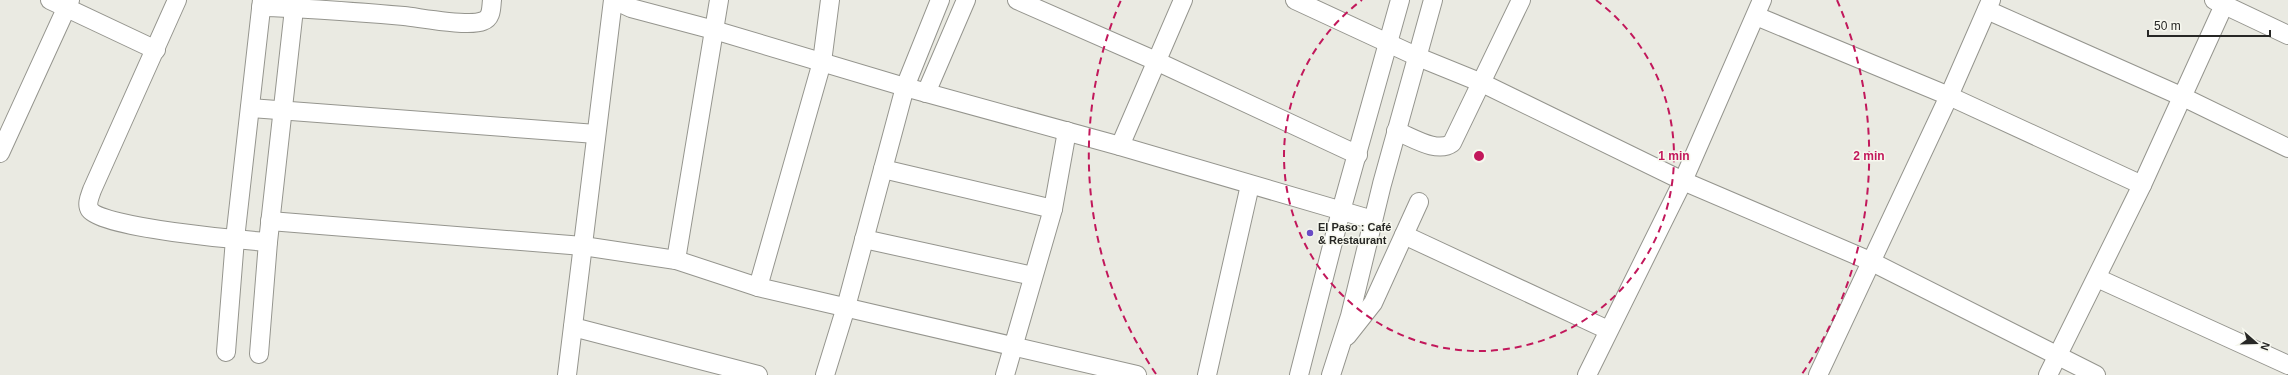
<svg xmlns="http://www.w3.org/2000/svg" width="2288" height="375" font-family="Helvetica,sans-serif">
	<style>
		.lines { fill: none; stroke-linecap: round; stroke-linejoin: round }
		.minor-casing { stroke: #95958e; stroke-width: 20 }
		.minor { stroke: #fff; stroke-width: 18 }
		.ring { fill: none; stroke: #c2185b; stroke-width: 2; stroke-dasharray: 7 5 }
		.poi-dot { fill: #6a4cc5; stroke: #f7f8ef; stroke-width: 1.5 }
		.labels { text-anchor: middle; stroke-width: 3; stroke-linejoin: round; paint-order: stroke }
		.poi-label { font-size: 11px; font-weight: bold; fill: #272725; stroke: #f7f8ef; text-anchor: start }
		.centre { fill: #c2185b; stroke: #f7f8ef; stroke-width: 2 }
		.ring-label { font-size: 12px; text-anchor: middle; font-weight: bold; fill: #c2185b; stroke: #f7f8ef; stroke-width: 3; stroke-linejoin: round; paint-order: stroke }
	</style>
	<rect width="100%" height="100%" fill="#eaeae2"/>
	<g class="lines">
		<defs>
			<g id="minor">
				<path d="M 50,0 L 156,50"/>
				<path d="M 177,0 L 92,190 C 90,196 86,204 90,210 C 103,228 240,240 268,242"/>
				<path d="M 614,0 L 631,8 L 714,30 L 905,87 L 1120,146 L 1373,220"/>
				<path d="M 1017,0 L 1156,61 L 1358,155"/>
				<path d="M 1295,0 L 1418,57 L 1482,83 L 1683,181 L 1870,261 L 2096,375"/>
				<path d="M 2214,0 L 2288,35"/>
				<path d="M 261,7 C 309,8 357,12 404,16 C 422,18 469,27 483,21 C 492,18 491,8 492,0"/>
				<path d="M 1987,10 L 2183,97 L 2288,148"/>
				<path d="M 1756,16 L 1949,96 L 2142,185"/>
				<path d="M 926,93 L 966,0"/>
				<path d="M 250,108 L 596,134"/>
				<path d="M 1396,131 C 1412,137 1437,154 1452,143 L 1521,0"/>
				<path d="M 1120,146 L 1183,0"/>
				<path d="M 0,153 L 70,0"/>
				<path d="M 883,169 L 1053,209"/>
				<path d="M 270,221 L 583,246 L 676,260 L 758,287 L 1137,375"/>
				<path d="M 1404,235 L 1608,330"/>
				<path d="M 864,239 L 1033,276"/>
				<path d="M 676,260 L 719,0"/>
				<path d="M 2097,278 L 2288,365"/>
				<path d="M 758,287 L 822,62 L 830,0"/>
				<path d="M 573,327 L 758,375"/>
				<path d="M 1347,336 L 1373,303 L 1419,202"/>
				<path d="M 226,352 L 235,239 L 262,0"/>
				<path d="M 259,354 L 268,242 L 295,0"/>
				<path d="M 567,375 L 613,0"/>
				<path d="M 825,375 L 846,307 L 905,87 L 940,0"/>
				<path d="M 1005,375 L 1053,209 L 1067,131"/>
				<path d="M 1207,375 L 1250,185"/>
				<path d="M 1299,375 L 1341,211 L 1400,0"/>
				<path d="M 1331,375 L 1350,316 L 1382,184 L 1433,0"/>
				<path d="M 1587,375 L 1683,181 L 1762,0"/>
				<path d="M 1818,375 L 1949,96 L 1991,0"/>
				<path d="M 2048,375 L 2142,185 L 2224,5"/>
			</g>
		</defs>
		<!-- minor casing -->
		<use href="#minor" class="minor-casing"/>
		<!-- minor -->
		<use href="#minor" class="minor"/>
	</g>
	<!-- distance rings -->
	<g class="ring">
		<path d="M1596 0A195 195 0 1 1 1362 0"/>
		<path d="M1156 374A390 390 0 0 1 1121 0M1837 0A390 390 0 0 1 1802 374"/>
	</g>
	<!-- markers -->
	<circle class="poi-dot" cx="1310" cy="233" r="4"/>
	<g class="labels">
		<!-- poi labels -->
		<g class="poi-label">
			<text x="1318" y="231">El Paso : Café<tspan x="1318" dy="13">&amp; Restaurant</tspan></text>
		</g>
	</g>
	<circle cx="1479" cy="156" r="6" class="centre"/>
	<g class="ring-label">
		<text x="1674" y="160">1 min</text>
		<text x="1869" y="160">2 min</text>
	</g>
	<!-- north arrow -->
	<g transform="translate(2256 343) rotate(110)" stroke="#f7f8ef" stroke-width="3" paint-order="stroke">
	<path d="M0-3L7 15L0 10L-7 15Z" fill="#272725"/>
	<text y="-6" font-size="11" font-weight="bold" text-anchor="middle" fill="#272725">N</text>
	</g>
	<!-- scale -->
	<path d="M2148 30v6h122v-6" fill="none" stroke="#272725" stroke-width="2"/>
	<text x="2154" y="30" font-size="12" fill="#272725" stroke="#f7f8ef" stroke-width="3" paint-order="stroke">50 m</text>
</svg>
